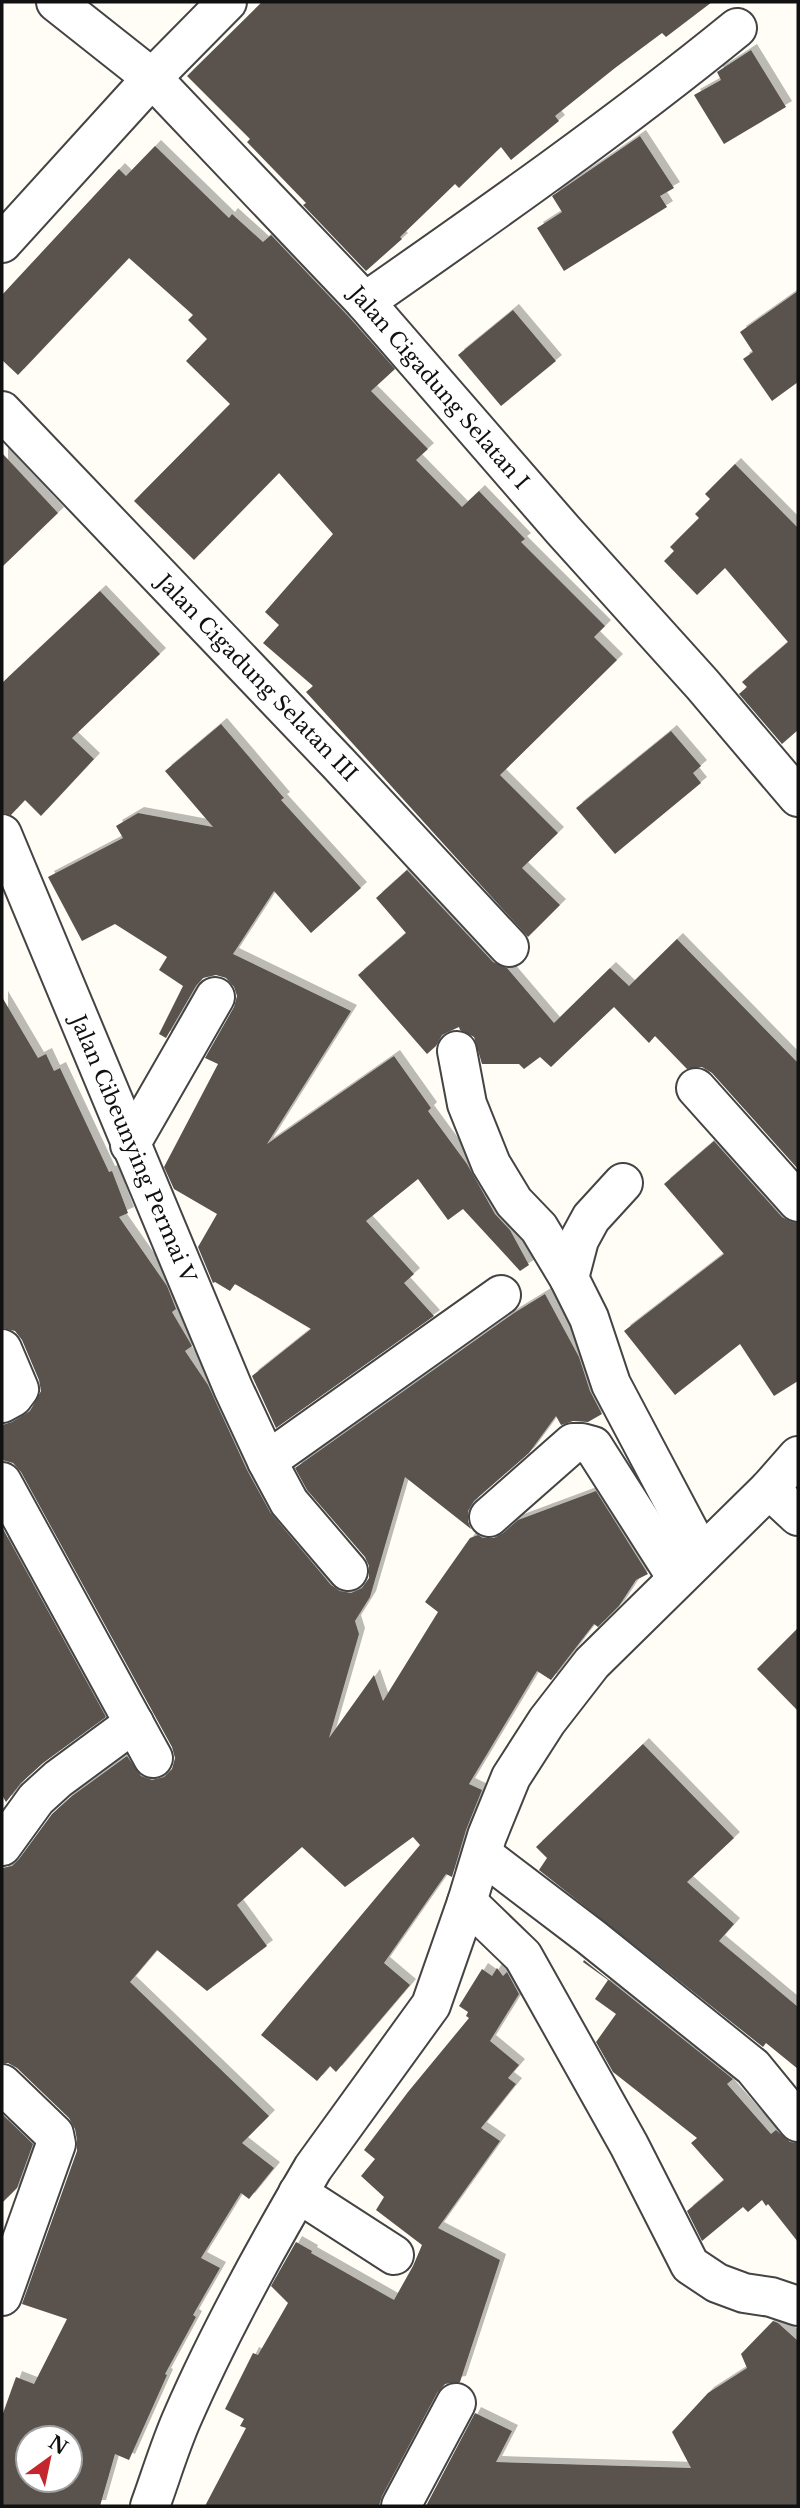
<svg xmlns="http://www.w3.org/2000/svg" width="800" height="2508" font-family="'Libre Baskerville',serif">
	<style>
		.building { fill: #5a524d; fill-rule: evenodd; filter: url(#shadow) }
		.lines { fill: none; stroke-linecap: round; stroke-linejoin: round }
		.minor-casing { stroke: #444; stroke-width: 42 }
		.minor { stroke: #fff; stroke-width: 38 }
		.labels { text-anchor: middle; stroke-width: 7; stroke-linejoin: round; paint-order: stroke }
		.street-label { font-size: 21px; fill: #111; stroke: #fff }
	</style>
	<defs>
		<filter id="shadow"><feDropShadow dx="6" dy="-6" stdDeviation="0" flood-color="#0004"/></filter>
	</defs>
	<rect width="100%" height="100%" fill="#fffdf5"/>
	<!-- building -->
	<g class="building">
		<path d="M 262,2 L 712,2 L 666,37 L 662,33 L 615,68 L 555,116 L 559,121 L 511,160 L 501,147 L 459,188 L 455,184 L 400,237 L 402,239 L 366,271 L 303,205 L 306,203 L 247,142 L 250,139 L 187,76 Z"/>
		<path d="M 751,50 L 786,107 L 724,144 L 694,95 L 721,80 L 717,72 Z"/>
		<path d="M 640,136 L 674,188 L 660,196 L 667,207 L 564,271 L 537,228 L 562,212 L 552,196 Z"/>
		<path d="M 155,146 L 229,218 L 232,214 L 263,242 L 271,235 L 349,317 L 395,369 L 371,391 L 428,449 L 416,460 L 462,507 L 479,491 L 525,539 L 521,542 L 605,626 L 594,637 L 617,660 L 500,775 L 558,833 L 522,868 L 560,905 L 528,937 L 306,692 L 313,686 L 263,643 L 279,625 L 265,612 L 333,534 L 279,473 L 194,560 L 134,501 L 230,404 L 186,361 L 207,339 L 188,320 L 193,315 L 129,258 L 18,375 L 2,360 L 2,295 L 119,169 L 126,176 Z"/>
		<path d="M 798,291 L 798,382 L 772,401 L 743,359 L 753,352 L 740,332 Z"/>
		<path d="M 513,310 L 556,361 L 501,406 L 458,355 Z"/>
		<path d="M 2,453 L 58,513 L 2,567 Z"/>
		<path d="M 735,464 L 798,528 L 798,730 L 782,744 L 739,694 L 747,687 L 742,682 L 788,642 L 725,568 L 697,595 L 664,561 L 674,551 L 670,547 L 699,518 L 695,514 L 710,499 L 705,494 Z"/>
		<path d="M 100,591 L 160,654 L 72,738 L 94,759 L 41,816 L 25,800 L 11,815 L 2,813 L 2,683 Z"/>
		<path d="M 221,724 L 284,798 L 281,800 L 361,888 L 311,933 L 274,891 L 233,954 L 351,1011 L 267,1144 L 394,1056 L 431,1108 L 428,1111 L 467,1164 L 495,1214 L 510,1230 L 529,1265 L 520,1271 L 463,1209 L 448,1220 L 418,1179 L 366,1221 L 414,1274 L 404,1283 L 434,1316 L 276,1428 L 252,1376 L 311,1329 L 235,1284 L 230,1291 L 215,1282 L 213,1283 L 198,1247 L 217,1214 L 174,1189 L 164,1167 L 218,1064 L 205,1058 L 234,1007 L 237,996 L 234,987 L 226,978 L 216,975 L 203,978 L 196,986 L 166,1038 L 159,1034 L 183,986 L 159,970 L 167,957 L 115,924 L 82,941 L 48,877 L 123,838 L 116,826 L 138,813 L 213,827 L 165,771 Z"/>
		<path d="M 671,731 L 701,766 L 693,773 L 701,783 L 615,854 L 576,808 Z"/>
		<path d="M 407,870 L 493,962 L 507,968 L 554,1023 L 610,968 L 629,986 L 677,939 L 798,1063 L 798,1169 L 712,1073 L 702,1067 L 687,1069 L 655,1036 L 649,1043 L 614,1007 L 551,1067 L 540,1057 L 524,1069 L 519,1064 L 482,1064 L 474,1037 L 460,1030 L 459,1027 L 442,1035 L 436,1046 L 427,1054 L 358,975 L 406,933 L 376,898 Z"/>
		<path d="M 2,997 L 38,1058 L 46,1054 L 54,1071 L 60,1068 L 109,1172 L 112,1171 L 128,1213 L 119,1217 L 167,1286 L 176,1309 L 172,1312 L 192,1346 L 185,1351 L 208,1385 L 247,1470 L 270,1512 L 331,1585 L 340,1591 L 351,1593 L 362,1588 L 369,1578 L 369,1566 L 365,1557 L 307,1490 L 295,1468 L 514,1313 L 545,1294 L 579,1357 L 590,1391 L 602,1414 L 588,1422 L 573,1421 L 561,1425 L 556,1416 L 529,1453 L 474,1501 L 468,1511 L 468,1521 L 471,1529 L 405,1477 L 370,1597 L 355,1621 L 359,1634 L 329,1738 L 374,1675 L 383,1701 L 438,1612 L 425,1602 L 470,1538 L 478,1535 L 483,1538 L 494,1538 L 503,1533 L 518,1520 L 596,1491 L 648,1574 L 636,1580 L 619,1606 L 598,1627 L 594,1624 L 551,1680 L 537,1671 L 469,1784 L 482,1790 L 466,1830 L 452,1877 L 446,1874 L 384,1963 L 410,1985 L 336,2072 L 330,2066 L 317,2081 L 261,2035 L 420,1845 L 413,1837 L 345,1887 L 302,1847 L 237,1905 L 267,1946 L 207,1991 L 157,1950 L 130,1982 L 269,2116 L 242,2143 L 274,2168 L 249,2199 L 241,2193 L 201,2258 L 220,2268 L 193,2315 L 196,2317 L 165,2374 L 167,2375 L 129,2460 L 115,2454 L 100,2506 L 2,2506 L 2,2416 L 16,2377 L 34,2384 L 67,2319 L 22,2304 L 77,2151 L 77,2140 L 75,2129 L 69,2118 L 17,2068 L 8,2063 L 2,2063 L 2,1868 L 12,1866 L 19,1859 L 52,1814 L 72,1796 L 127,1756 L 141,1776 L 152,1780 L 164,1777 L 172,1769 L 175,1758 L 172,1747 L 21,1472 L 13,1463 L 2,1460 L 2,1425 L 12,1422 L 30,1411 L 41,1391 L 39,1380 L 22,1340 L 15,1331 L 2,1328 ZM 28,2438 L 70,2438 L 70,2480 L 28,2480 Z"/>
		<path d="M 714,1141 L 782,1217 L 791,1222 L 798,1223 L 798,1381 L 774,1396 L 740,1344 L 675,1395 L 624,1331 L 724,1254 L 664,1184 Z"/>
		<path d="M 2,1527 L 106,1717 L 43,1763 L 21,1783 L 6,1802 L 2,1795 Z"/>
		<path d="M 798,1628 L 798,1711 L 757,1669 Z"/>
		<path d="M 643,1744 L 734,1838 L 687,1882 L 734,1924 L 719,1941 L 798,2007 L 798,2069 L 766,2043 L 763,2047 L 539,1870 L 547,1858 L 536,1847 Z"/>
		<path d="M 584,1960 L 733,2079 L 727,2084 L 771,2134 L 776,2130 L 790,2142 L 798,2143 L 798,2242 L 768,2204 L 766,2206 L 762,2200 L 748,2212 L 743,2207 L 702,2241 L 687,2211 L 724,2180 L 691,2143 L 697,2138 L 613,2072 L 596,2042 L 616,2014 L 595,1999 L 608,1980 L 583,1962 Z"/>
		<path d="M 497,1968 L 503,1976 L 507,1972 L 519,1994 L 490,2041 L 519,2065 L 508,2078 L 516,2084 L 481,2128 L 500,2141 L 438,2228 L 500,2260 L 460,2382 L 445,2384 L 437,2393 L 382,2496 L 379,2506 L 205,2506 L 246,2428 L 240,2426 L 244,2419 L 225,2409 L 253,2353 L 258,2355 L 288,2303 L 271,2286 L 296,2242 L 312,2251 L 311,2253 L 394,2300 L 413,2266 L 422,2245 L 376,2210 L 384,2197 L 361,2176 L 375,2159 L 364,2150 L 408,2092 L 469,2018 L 466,2016 L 468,2012 L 459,2006 L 482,1969 L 492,1976 Z"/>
		<path d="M 2,2114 L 33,2144 L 17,2188 L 2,2203 Z"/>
		<path d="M 773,2321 L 778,2323 L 798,2341 L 798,2506 L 426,2506 L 475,2413 L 512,2431 L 496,2462 L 691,2468 L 672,2432 L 708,2393 L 747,2368 L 741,2354 Z"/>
	</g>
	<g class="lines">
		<defs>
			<g id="minor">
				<path d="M 56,2 L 152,78 L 365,302 L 563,530 L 702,684 L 798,797"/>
				<path d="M 2,243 L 152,78 L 227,2"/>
				<path d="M 365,302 C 491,214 618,125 737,28"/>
				<path d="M 2,411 L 338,763 L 509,947"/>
				<path d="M 2,834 L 233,1388 L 267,1461 L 289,1502 L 348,1571"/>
				<path d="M 457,1051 L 467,1104 L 491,1164 L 514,1202 L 539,1228 L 569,1278 L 589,1318 L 611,1384 L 701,1554"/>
				<path d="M 696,1088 L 798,1202"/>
				<path d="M 130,1145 L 215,997"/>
				<path d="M 569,1278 L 579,1240 L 591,1218 L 623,1183"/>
				<path d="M 2,1349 L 19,1389 L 13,1397 L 2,1403"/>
				<path d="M 267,1461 L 501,1295"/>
				<path d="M 2,1482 L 153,1758"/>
				<path d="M 769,1489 L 798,1516"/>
				<path d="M 489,1517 L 573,1443 L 582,1443 L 593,1446 L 677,1578"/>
				<path d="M 2,1846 L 36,1799 L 58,1779 L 134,1723"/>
				<path d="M 482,1854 L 591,1937 L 753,2067 L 798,2122"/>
				<path d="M 467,1902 L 523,1956 L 629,2145 L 690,2265 L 717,2283 L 744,2293 L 771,2297 L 798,2306"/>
				<path d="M 2,2084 L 54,2134 L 56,2144 L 2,2296"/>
				<path d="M 298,2193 L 394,2255"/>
				<path d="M 150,2506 C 161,2476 170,2445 183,2416 C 220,2331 266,2248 313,2168 L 431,2005 L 467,1902 L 487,1836 L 511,1777 L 547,1721 L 592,1663 L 769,1489 L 798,1456"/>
				<path d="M 401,2506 L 456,2403"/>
			</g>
		</defs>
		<!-- minor casing -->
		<use href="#minor" class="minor-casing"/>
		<!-- minor -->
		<use href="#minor" class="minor"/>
	</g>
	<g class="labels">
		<!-- street labels -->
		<g class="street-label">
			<text transform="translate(439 388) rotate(49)" y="7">Jalan Cigadung Selatan I</text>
			<text transform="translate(257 678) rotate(46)" y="7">Jalan Cigadung Selatan III</text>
			<text transform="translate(133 1149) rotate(67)" y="7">Jalan Cibeunying Permai V</text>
		</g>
	</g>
	<!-- border -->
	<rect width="800" height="2508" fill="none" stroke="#111111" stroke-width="7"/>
	<!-- north arrow -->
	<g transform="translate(49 2459) rotate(33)"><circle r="33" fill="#ffffff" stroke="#a0a0a0" stroke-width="2"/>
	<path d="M0-5L12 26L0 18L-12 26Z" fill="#c4262e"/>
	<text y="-10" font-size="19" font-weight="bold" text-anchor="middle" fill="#111111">N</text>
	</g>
</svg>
